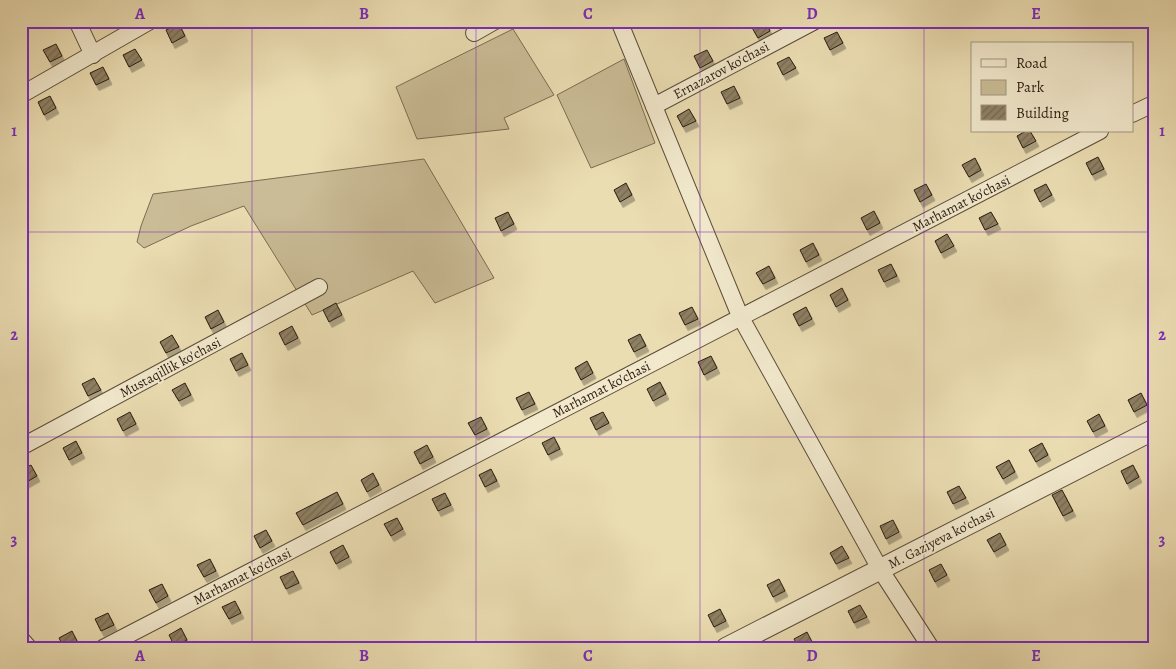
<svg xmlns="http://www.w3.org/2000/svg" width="1176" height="669" font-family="Alegreya,serif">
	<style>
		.green { fill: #cabc96; stroke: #7a6c52 }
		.building { fill: url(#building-hatch); stroke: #2a1b0f; filter: url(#shadow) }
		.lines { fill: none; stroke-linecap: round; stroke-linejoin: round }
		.minor-casing { stroke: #5a4c38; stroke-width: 18 }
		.tertiary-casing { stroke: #5a4c38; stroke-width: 22 }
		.minor { stroke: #f2e9cd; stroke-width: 16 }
		.tertiary { stroke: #f2e9cd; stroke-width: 20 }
		.grid { fill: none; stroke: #7b2cbf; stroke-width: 1; stroke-opacity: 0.55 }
		.labels { text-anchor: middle; stroke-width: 4; stroke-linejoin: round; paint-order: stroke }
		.street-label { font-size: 14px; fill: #2a1b0f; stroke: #f2e9cd }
		.neatline { fill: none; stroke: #7b2cbf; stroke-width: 2 }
		.grid-label { font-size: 16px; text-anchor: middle; font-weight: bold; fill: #7b2cbf }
	</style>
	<defs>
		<pattern id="building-hatch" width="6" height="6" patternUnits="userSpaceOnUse" patternTransform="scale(1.25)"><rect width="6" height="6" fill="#8e8064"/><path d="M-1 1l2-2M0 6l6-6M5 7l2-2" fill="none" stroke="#746851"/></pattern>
		<filter id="shadow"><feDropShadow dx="3" dy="5.5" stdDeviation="0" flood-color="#0004"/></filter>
	</defs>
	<rect width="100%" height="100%" fill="#ebddb2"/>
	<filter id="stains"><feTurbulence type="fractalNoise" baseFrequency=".004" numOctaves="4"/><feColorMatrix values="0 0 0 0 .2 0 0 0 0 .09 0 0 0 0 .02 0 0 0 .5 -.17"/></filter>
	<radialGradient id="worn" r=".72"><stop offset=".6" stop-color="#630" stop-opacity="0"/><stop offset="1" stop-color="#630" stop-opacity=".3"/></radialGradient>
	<!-- green -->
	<g class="green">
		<path d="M 513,29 L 554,95 L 504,118 L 509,129 L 417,139 L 396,87 Z"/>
		<path d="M 624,59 L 655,143 L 591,168 L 557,95 Z"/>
		<path d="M 424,159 L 494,278 L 435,303 L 413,271 L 312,315 L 244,206 L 191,226 L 144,248 L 137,242 L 141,226 L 153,194 Z"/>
	</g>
	<!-- building -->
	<g class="building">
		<path d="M 760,21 L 765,21 L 770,31 L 758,38 L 751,26 Z"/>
		<path d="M 179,24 L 185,36 L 172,43 L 166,30 Z"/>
		<path d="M 837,32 L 843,43 L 830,50 L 824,38 Z"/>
		<path d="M 56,44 L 62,56 L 50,62 L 43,50 Z"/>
		<path d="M 135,49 L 142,60 L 129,67 L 123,55 Z"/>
		<path d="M 707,50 L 713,61 L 700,68 L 694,56 Z"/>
		<path d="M 789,57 L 796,68 L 783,75 L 777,63 Z"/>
		<path d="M 103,67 L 109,79 L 96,85 L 90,73 Z"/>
		<path d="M 734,86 L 740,98 L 727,104 L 721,92 Z"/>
		<path d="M 50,96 L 56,108 L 44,115 L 38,102 Z"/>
		<path d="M 689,109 L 696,121 L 683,127 L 677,116 Z"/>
		<path d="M 1026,131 L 1030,131 L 1036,141 L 1023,148 L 1017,136 Z"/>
		<path d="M 1098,157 L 1104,169 L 1092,175 L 1086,163 Z"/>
		<path d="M 975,158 L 981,170 L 969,177 L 962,165 Z"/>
		<path d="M 626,183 L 632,195 L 620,202 L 614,190 Z"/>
		<path d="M 926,184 L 932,195 L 920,202 L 914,190 Z"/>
		<path d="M 1046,184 L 1052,195 L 1040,202 L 1034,190 Z"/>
		<path d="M 874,211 L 880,223 L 867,230 L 861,218 Z"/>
		<path d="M 508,212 L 514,224 L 501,231 L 495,218 Z"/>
		<path d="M 991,212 L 998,224 L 985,230 L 979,218 Z"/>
		<path d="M 947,234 L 954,246 L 941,253 L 935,241 Z"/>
		<path d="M 813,243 L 819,255 L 806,262 L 800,250 Z"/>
		<path d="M 891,264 L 897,276 L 884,282 L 878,270 Z"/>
		<path d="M 769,266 L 775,278 L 763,284 L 756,273 Z"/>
		<path d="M 842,288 L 848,300 L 836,307 L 830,295 Z"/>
		<path d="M 336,303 L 342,315 L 329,322 L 323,310 Z"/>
		<path d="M 692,307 L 698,319 L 685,325 L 679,313 Z"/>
		<path d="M 806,307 L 812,319 L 799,326 L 793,314 Z"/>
		<path d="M 218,310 L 224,322 L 211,329 L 205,317 Z"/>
		<path d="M 292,326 L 298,338 L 285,345 L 279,333 Z"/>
		<path d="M 640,334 L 646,346 L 634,352 L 628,340 Z"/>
		<path d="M 172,335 L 179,347 L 166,353 L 160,342 Z"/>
		<path d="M 242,353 L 248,365 L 236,371 L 230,359 Z"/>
		<path d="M 711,356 L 717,368 L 704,375 L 698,362 Z"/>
		<path d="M 587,361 L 593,373 L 581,380 L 575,368 Z"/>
		<path d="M 94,378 L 101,390 L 88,396 L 82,384 Z"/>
		<path d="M 660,382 L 666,394 L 653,401 L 647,389 Z"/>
		<path d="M 185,383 L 191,395 L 179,401 L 172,390 Z"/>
		<path d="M 529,392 L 535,404 L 522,410 L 516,398 Z"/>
		<path d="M 1141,393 L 1147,405 L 1134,412 L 1128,400 Z"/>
		<path d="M 130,412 L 136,424 L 123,431 L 117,419 Z"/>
		<path d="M 603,412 L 609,423 L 596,430 L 590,418 Z"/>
		<path d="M 1099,414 L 1105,426 L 1093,432 L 1087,421 Z"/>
		<path d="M 481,417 L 487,429 L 475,435 L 468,423 Z"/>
		<path d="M 554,437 L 560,449 L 548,455 L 542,443 Z"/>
		<path d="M 76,441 L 82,453 L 69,460 L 63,448 Z"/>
		<path d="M 1042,443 L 1048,455 L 1036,462 L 1029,450 Z"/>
		<path d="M 427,445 L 433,457 L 420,464 L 414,452 Z"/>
		<path d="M 1009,460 L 1015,472 L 1003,479 L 996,467 Z"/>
		<path d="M 31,465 L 37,476 L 25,483 L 21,476 L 21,470 Z"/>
		<path d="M 1133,465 L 1139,477 L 1127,484 L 1121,471 Z"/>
		<path d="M 491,469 L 497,481 L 485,487 L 479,475 Z"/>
		<path d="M 373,473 L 379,485 L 367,492 L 361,480 Z"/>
		<path d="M 959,486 L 966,498 L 953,504 L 947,492 Z"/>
		<path d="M 1062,490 L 1073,511 L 1063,516 L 1052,495 Z"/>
		<path d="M 337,492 L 343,504 L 303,525 L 296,513 Z"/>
		<path d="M 445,493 L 451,505 L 438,511 L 432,499 Z"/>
		<path d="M 397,518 L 403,529 L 391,536 L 384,524 Z"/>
		<path d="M 893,520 L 899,532 L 886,539 L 880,526 Z"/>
		<path d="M 266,530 L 272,541 L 260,548 L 254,536 Z"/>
		<path d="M 1000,533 L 1006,545 L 994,552 L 987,540 Z"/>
		<path d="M 343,545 L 349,557 L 336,564 L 330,552 Z"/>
		<path d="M 842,546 L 849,558 L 836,564 L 830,553 Z"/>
		<path d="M 210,559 L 216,571 L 204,577 L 197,565 Z"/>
		<path d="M 941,564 L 947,575 L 935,582 L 929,570 Z"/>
		<path d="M 293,571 L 299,583 L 286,589 L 280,577 Z"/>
		<path d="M 779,579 L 785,591 L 773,597 L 767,585 Z"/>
		<path d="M 162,584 L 168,596 L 156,603 L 149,590 Z"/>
		<path d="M 235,601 L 241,613 L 229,619 L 222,607 Z"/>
		<path d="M 860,605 L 867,617 L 854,623 L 848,611 Z"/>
		<path d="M 720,609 L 726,621 L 714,627 L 708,615 Z"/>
		<path d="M 108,613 L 114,625 L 101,631 L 95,619 Z"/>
		<path d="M 181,628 L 187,640 L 175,647 L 169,635 Z"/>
		<path d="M 72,631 L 78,643 L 69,648 L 64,648 L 59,638 Z"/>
		<path d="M 807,632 L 813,644 L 806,648 L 799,648 L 794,639 Z"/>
	</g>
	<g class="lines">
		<defs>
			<g id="minor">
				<path d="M 77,21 L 93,55"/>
				<path d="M 619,21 L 740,316 L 880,569 L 931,648"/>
				<path d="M 474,33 L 495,21"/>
				<path d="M 21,95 L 150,21"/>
				<path d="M 654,106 L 815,21"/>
				<path d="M 1132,114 L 1155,103"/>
				<path d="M 21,447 L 319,287"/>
				<path d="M 21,639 L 29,648"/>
				<path d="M 103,648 L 1100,131"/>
			</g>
			<path id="tertiary" d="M 726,648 L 1155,429"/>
		</defs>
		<!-- minor casing -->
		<use href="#minor" class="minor-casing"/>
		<!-- tertiary casing -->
		<use href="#tertiary" class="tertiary-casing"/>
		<!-- minor -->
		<use href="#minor" class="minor"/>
		<!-- tertiary -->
		<use href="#tertiary" class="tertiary"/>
	</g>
	<!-- grid -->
	<path class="grid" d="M 252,21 L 252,648M 476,21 L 476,648M 700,21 L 700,648M 924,21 L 924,648M 21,232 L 1155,232M 21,437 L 1155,437"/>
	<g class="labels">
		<!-- street labels -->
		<g class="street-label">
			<text transform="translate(721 70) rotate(-28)" y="5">Ernazarov ko'chasi</text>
			<text transform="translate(961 203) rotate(-27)" y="5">Marhamat ko'chasi</text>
			<text transform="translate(170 367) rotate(-28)" y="5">Mustaqillik ko'chasi</text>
			<text transform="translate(601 389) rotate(-27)" y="5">Marhamat ko'chasi</text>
			<text transform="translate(941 538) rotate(-27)" y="5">M. Gaziyeva ko'chasi</text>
			<text transform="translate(242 576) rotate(-27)" y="5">Marhamat ko'chasi</text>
		</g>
	</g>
	<!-- margin -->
	<rect width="1176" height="669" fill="none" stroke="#ebddb2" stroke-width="55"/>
	<!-- legend -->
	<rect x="971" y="42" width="162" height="90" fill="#f2e9cd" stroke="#a29781"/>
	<rect x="981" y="59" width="25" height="8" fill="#f2e9cd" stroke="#a29781"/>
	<text x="1016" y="68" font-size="15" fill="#2a1b0f">Road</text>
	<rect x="981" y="80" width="25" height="15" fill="#cabc96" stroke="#a29781"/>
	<text x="1016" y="92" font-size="15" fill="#2a1b0f">Park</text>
	<rect x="981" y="105" width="25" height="15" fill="url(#building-hatch)" stroke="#a29781"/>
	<text x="1016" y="118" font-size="15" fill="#2a1b0f">Building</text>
	<rect x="28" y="28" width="1120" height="614" class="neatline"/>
	<g class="grid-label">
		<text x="140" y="19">A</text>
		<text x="364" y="19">B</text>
		<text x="588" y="19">C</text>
		<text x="812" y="19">D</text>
		<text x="1036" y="19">E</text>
		<text x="14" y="136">1</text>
		<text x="1162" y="136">1</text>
		<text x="14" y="340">2</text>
		<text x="1162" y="340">2</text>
		<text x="14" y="545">3</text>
		<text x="1162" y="545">3</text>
		<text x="140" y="661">A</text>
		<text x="364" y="661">B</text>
		<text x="588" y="661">C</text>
		<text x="812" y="661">D</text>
		<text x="1036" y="661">E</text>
	</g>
	<rect width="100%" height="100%" filter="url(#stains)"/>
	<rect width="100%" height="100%" fill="url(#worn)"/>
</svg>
